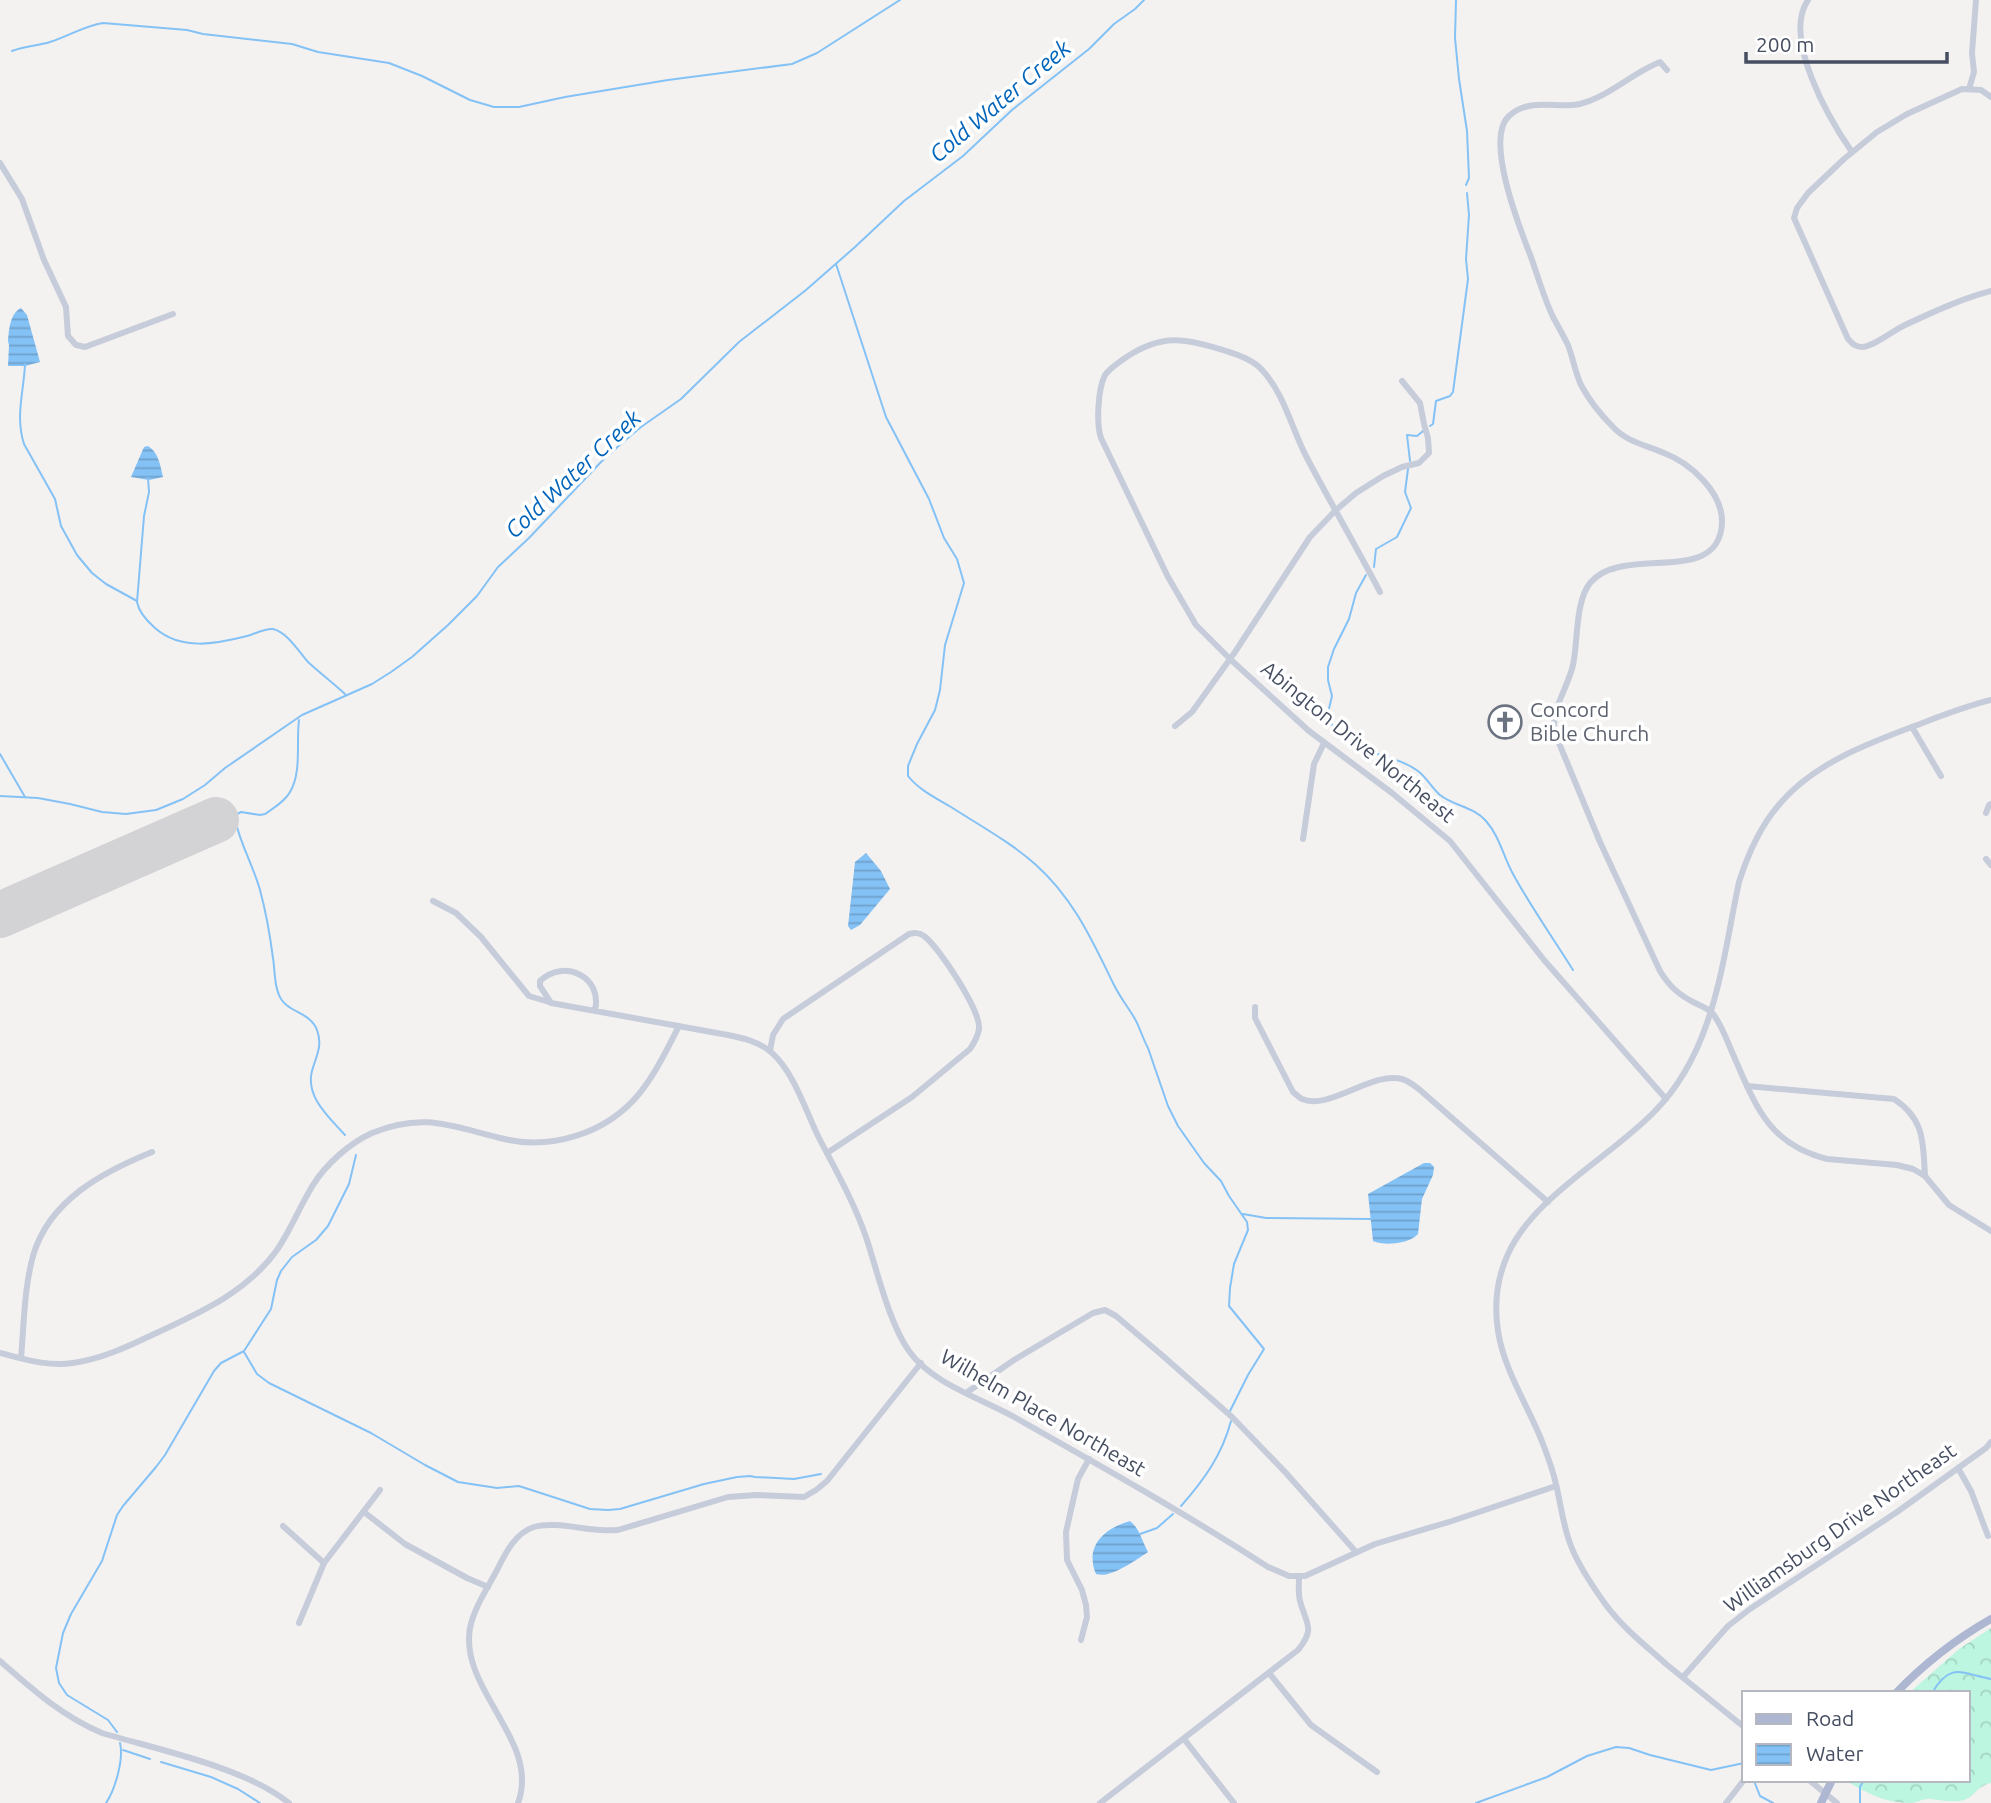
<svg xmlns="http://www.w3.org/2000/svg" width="1991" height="1803" font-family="Ubuntu,sans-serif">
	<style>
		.forest { fill: url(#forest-crowns) }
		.water { fill: url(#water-rules) }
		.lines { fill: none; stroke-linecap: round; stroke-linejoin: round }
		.stream { stroke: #84c2f6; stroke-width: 2 }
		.runway { stroke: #d3d3d6; stroke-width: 46 }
		.minor { stroke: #c6ccda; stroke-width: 6 }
		.major { stroke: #aeb7d2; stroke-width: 8 }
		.major-bridge { stroke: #aeb7d2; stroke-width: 8 }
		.labels { text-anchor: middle; stroke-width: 7; stroke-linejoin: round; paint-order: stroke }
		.worship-label { font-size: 21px; fill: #5b616d; stroke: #fff; text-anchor: start }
		.street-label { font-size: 21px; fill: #464e61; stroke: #fff }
		.water-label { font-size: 23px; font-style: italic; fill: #0064ba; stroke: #fff }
	</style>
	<defs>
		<pattern id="forest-crowns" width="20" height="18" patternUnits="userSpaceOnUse" patternTransform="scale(1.75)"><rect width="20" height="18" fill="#bcf5e0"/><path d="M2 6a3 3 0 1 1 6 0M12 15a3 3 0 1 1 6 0" fill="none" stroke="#a3d4c3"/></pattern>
		<pattern id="water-rules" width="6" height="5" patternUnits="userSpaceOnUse" patternTransform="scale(1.75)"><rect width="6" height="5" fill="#84c2f6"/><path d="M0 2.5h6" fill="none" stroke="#6ea0cb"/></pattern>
	</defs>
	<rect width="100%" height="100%" fill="#f4f2f1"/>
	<!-- forest -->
	<path class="forest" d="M 1991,1628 L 1991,1783 C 1975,1787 1975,1797 1964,1800 C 1953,1803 1942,1800 1931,1799 C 1924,1798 1918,1803 1910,1803 C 1885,1803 1866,1793 1845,1780 L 1968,1780 L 1968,1693 L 1909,1693 L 1959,1649 Z"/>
	<!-- water -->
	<g class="water">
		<path d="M 21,308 L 27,315 L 40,362 L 25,366 L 8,366 L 9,345 L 8,341 C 9,330 10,313 21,308 Z"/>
		<path d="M 148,446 C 159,453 160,465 163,477 L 149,480 L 131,477 L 144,447 Z"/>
		<path d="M 866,853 L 881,871 L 890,889 L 860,925 L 851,930 L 848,926 L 855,862 Z"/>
		<path d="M 1424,1163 L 1430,1163 L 1434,1167 L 1433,1175 L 1422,1199 L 1418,1234 C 1409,1244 1385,1246 1373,1241 L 1368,1194 Z"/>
		<path d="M 1130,1521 C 1140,1529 1142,1541 1148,1552 C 1136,1560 1110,1579 1096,1574 C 1084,1546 1105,1528 1130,1521 Z"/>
	</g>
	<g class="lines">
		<!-- stream -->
		<g class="stream">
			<path d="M 1456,0 L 1455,38 L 1459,79 L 1467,131 L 1469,178 L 1466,185"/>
			<path d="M 12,51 C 25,46 37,46 50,42 C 69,36 84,26 103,23 L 187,30 L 203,34 L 292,44 L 318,52 L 389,63 L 422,76 L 470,100 L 494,107 L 519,107 L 565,97 L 668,80 L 792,64 L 817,53 L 900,0"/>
			<path d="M 836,264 L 886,417 L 929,499 L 944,538 L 957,559 L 964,583 L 945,645 L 940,690 L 935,710 L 917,744 L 908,766 L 908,776 C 919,790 936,798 951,807 C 979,825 1010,842 1035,864 C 1073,898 1091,938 1113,983 C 1119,996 1128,1007 1135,1019 C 1140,1028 1143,1039 1148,1048 L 1168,1106 L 1178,1126 L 1204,1163 L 1221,1181 L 1229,1196 L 1247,1222 L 1248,1230 L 1234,1264 L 1230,1288 L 1229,1306 L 1264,1349 L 1248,1375 L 1230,1411"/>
			<path d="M 25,364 C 24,391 15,416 24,444 L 55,499 L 61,526 L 77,555 L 92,573 L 106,584 L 137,601"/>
			<path d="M 1430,426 L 1433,424 L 1436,401 L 1450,396 L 1453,392 L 1468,279 L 1466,259 L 1469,215 L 1467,193"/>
			<path d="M 1410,461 L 1407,435 L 1417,436 L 1423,431"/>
			<path d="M 148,478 L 149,492 L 144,516 L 137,602 C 139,613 147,621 155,628 C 181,651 216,644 247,636 C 255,634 265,628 273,629 C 287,632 299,652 308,662 C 320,673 333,683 345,694"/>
			<path d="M 1374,567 L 1376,549 L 1397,537 L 1411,508 L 1405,492 L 1408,469"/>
			<path d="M 299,720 C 296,742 302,772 290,792 C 285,801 274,808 265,814 L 260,815 L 241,812 L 237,814 L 235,819 C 240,844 253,865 260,890 C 266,912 270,935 273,958 C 275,970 274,984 279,995 C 286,1013 310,1011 317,1030 C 323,1046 316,1056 312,1071 C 305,1097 330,1118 345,1135"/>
			<path d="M 1363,749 L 1339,736 L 1327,717 L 1332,696 L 1328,680 L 1328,667 L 1334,649 L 1349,619 L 1356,593 L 1366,575"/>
			<path d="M 1374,753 C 1389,758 1404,761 1418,771 C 1427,778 1432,788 1440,795 C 1454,806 1474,807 1486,821 C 1500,837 1503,856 1513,874 C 1531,907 1553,938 1573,970"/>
			<path d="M 0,754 L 25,797"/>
			<path d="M 0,796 L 38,798 L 70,804 L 102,812 L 126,814 L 156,810 L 183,799 L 205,785 L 225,768 L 302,715 L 372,684 L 391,672 L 412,657 L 448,625 L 477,596 L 498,567 L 529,538 L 601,462 L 623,442 L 641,427 L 681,399 L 739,342 L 806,290 L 855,247 L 904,201 L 963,156 L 1012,110 L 1089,49 L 1114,24 L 1135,9 L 1144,0"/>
			<path d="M 1243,1214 L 1266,1218 L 1372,1219"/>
			<path d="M 244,1352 L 257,1374 L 269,1383 L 371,1433 L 425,1465 L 458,1482 L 497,1488 L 519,1486 L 590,1509 L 608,1510 L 620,1509 L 704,1484 L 737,1477 L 750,1476 L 755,1477 L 794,1479 L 821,1474"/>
			<path d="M 1181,1506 C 1204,1480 1222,1455 1231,1421"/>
			<path d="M 1140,1534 L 1157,1528 L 1173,1514"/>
			<path d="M 1932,1693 C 1950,1662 1961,1673 1991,1679"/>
			<path d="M 117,1732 L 108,1720 L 67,1695 L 59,1683 L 56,1668 L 63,1633 L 71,1614 L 102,1561 L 117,1515 L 123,1506 L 156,1467 L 165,1455 L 214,1371 L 221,1363 L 244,1351 L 271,1309 L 277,1280 L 281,1271 L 292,1257 L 316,1240 L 328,1226 L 349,1184 L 356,1155"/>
			<path d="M 123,1750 L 150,1759"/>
			<path d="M 161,1762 L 211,1777 L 238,1789 L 260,1803"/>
			<path d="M 1754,1781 L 1760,1796 L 1773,1803"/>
			<path d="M 106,1803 C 115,1790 124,1759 120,1743"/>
			<path d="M 1476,1803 L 1547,1777 L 1587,1756 L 1616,1747 L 1629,1748 L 1650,1755 L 1711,1770 L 1744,1763"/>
			<path d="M 1860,1803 L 1860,1787 L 1864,1780"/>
		</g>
		<!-- runway -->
		<path class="runway" d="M 0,915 L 216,820"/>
		<!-- minor -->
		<g class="minor">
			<path d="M 1808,0 C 1782,38 1829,119 1852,152"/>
			<path d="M 1667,70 L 1660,62 C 1632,73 1610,96 1580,104 C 1557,109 1529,97 1509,116 C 1484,139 1520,229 1531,257 C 1538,277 1544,298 1553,317 C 1558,326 1563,335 1568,345 C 1573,358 1575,372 1581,385 C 1589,400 1601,415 1613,427 C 1627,442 1646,445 1664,453 C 1690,463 1723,492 1722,523 C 1719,588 1623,543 1590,583 C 1575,602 1578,642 1573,665 C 1568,687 1552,708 1554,731 L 1600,842 L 1660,971 C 1669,986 1679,995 1695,1003 C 1701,1006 1708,1008 1713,1014 C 1721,1024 1727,1040 1732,1052 C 1755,1104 1767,1144 1827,1159 L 1897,1165 L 1913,1169 L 1925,1176 L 1949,1205 L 1991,1231"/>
			<path d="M 1969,89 L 1974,72 L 1972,53 L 1976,0"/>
			<path d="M 1991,97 L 1981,90 L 1962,89 L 1907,114 L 1877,132 L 1844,159 L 1808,193 L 1797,208 L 1794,218 L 1848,339 C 1852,343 1855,347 1862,347 C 1873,347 1894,330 1905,325 C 1933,312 1961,299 1991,291"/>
			<path d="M 0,163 L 22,199 L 44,260 L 66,307 L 68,336 L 76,345 L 85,347 L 173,314"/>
			<path d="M 1380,592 C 1356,546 1330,502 1306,456 C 1292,429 1284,394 1263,371 C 1254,360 1238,355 1226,351 C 1186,338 1162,333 1125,358 C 1118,363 1110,368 1105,375 C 1098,389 1096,423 1101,438 L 1168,577 L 1196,625 L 1230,659 L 1309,731 L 1392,793 L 1450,841 L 1544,960 L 1666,1099"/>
			<path d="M 1175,726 L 1192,712 L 1235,652 L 1310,537 L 1336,510 L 1356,493 L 1383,476 L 1402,467 L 1419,463 L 1429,453 L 1428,438 L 1424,424 L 1420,403 L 1402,381"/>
			<path d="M 1912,727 L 1941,776"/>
			<path d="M 1986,813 L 1989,805 L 1991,804"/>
			<path d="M 1303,839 L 1314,764 L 1324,743"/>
			<path d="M 1986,859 L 1991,865"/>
			<path d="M 433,901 L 456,913 L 481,937 L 529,996 L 549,1002"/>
			<path d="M 1255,1007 L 1255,1018 L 1293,1092 C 1296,1094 1298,1097 1302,1099 C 1329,1111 1372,1071 1402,1079 C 1409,1081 1415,1086 1420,1090 L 1548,1202"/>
			<path d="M 595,1010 C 603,977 564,958 540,981 L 540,986 L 551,1003 L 728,1035 C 743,1038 760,1042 772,1053 C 793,1071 806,1111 818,1136 C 835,1169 854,1202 866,1237 C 877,1270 889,1323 909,1351 C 932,1384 983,1399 1016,1418 C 1101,1466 1186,1514 1268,1567 L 1289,1576 L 1305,1576 L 1375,1544 L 1452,1521 L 1556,1486"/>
			<path d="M 770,1051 L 773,1035 L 783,1019 L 909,934 C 914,933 919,932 924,936 C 939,947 981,1011 979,1029 C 978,1036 974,1043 970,1049 L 912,1097 L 827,1153"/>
			<path d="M 1747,1086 L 1894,1099 C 1925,1119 1923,1143 1925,1176"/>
			<path d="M 0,1353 C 24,1359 48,1367 73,1363 C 101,1359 127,1347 152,1335 C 199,1313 246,1293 277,1250 C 291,1229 300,1206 313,1185 C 326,1164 350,1143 372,1133 C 423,1112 451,1126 500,1138 C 550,1151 606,1134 639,1094 C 656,1073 667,1049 679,1026"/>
			<path d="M 21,1358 C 24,1324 24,1289 33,1256 C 49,1200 103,1172 152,1152"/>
			<path d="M 966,1393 L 1014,1360 L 1093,1313 L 1105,1310 L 1116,1316 L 1163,1356 L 1232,1417 L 1286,1473 L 1356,1552"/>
			<path d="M 1958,1468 L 1971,1491 L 1988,1536"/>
			<path d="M 364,1512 L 405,1544 L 467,1578 L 488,1587"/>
			<path d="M 283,1526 L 324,1563"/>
			<path d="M 299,1623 L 324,1563 L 380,1490"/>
			<path d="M 1081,1640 L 1087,1617 L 1086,1605 L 1082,1590 L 1067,1560 L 1066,1532 L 1078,1479 L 1089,1459"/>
			<path d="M 0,1661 C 32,1689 62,1716 102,1733 C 159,1750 244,1767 289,1803"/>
			<path d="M 1269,1673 L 1311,1725 L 1377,1772"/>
			<path d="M 1683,1677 L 1728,1626 L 1750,1609 L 1897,1512 L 1986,1448 L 1991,1442"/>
			<path d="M 1744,1727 C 1718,1706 1692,1685 1666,1664 C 1645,1645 1623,1628 1606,1605 C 1593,1587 1579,1567 1571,1546 C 1563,1526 1561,1505 1556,1484 C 1553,1471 1548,1457 1543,1444 C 1529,1407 1504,1371 1498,1331 C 1494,1305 1497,1278 1508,1254 C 1534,1196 1611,1157 1655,1111 C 1715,1050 1722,962 1739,882 C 1748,854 1759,828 1778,806 C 1813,763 1869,743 1920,724 C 1943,715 1967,706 1991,700"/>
			<path d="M 1184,1739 L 1234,1803"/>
			<path d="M 1809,1780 L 1837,1803"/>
			<path d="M 518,1803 C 541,1741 459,1690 470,1628 C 474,1608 487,1589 497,1570 C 505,1554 515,1533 534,1527 C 557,1520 592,1533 618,1530 L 728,1497 L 756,1495 L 804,1497 L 816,1490 L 827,1481 L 921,1363"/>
			<path d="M 1100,1803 L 1298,1650 C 1316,1628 1306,1624 1300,1601 C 1298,1593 1299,1585 1299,1577"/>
			<path d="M 1726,1803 L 1744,1780"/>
		</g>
		<!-- major -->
		<path class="major" d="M 1896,1693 C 1924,1664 1956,1639 1991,1619"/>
		<!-- major-bridge -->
		<path class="major-bridge" d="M 1821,1803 L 1832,1780"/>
	</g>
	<!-- icons -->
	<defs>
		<symbol id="church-ring" viewBox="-11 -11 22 22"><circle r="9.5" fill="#fff" stroke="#6b7280" stroke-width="1.5"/><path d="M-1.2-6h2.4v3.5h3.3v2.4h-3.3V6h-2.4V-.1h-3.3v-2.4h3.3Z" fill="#6b7280"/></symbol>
	</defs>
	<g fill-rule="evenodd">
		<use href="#church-ring" x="1486" y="703" width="38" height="38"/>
	</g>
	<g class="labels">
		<!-- worship labels -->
		<g class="worship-label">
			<text x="1530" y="717">Concord<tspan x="1530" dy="24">Bible Church</tspan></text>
		</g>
		<!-- street labels -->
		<g class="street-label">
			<text transform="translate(1358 742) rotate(39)" y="7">Abington Drive Northeast</text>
			<text transform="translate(1043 1413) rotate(30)" y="7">Wilhelm Place Northeast</text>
			<text transform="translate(1840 1528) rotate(-35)" y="7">Williamsburg Drive Northeast</text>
		</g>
		<!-- water labels -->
		<g class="water-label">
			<text transform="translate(1000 101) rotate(-40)" y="8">Cold Water Creek</text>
			<text transform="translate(573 474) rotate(-43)" y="8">Cold Water Creek</text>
		</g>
	</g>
	<!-- legend -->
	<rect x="1742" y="1691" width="228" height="91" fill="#ffffff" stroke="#b5b8c0" stroke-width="2"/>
	<rect x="1756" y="1714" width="35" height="10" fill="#aeb7d2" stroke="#b5b8c0" stroke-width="2"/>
	<text x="1806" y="1726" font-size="21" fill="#464e61">Road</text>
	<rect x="1756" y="1744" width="35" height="21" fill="url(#water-rules)" stroke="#b5b8c0" stroke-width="2"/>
	<text x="1806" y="1761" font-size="21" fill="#464e61">Water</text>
	<!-- scale -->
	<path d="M1746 52v10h201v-10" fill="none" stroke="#464e61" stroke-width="3.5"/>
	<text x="1756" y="52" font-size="21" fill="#464e61" stroke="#ffffff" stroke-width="5" paint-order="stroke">200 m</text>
</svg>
